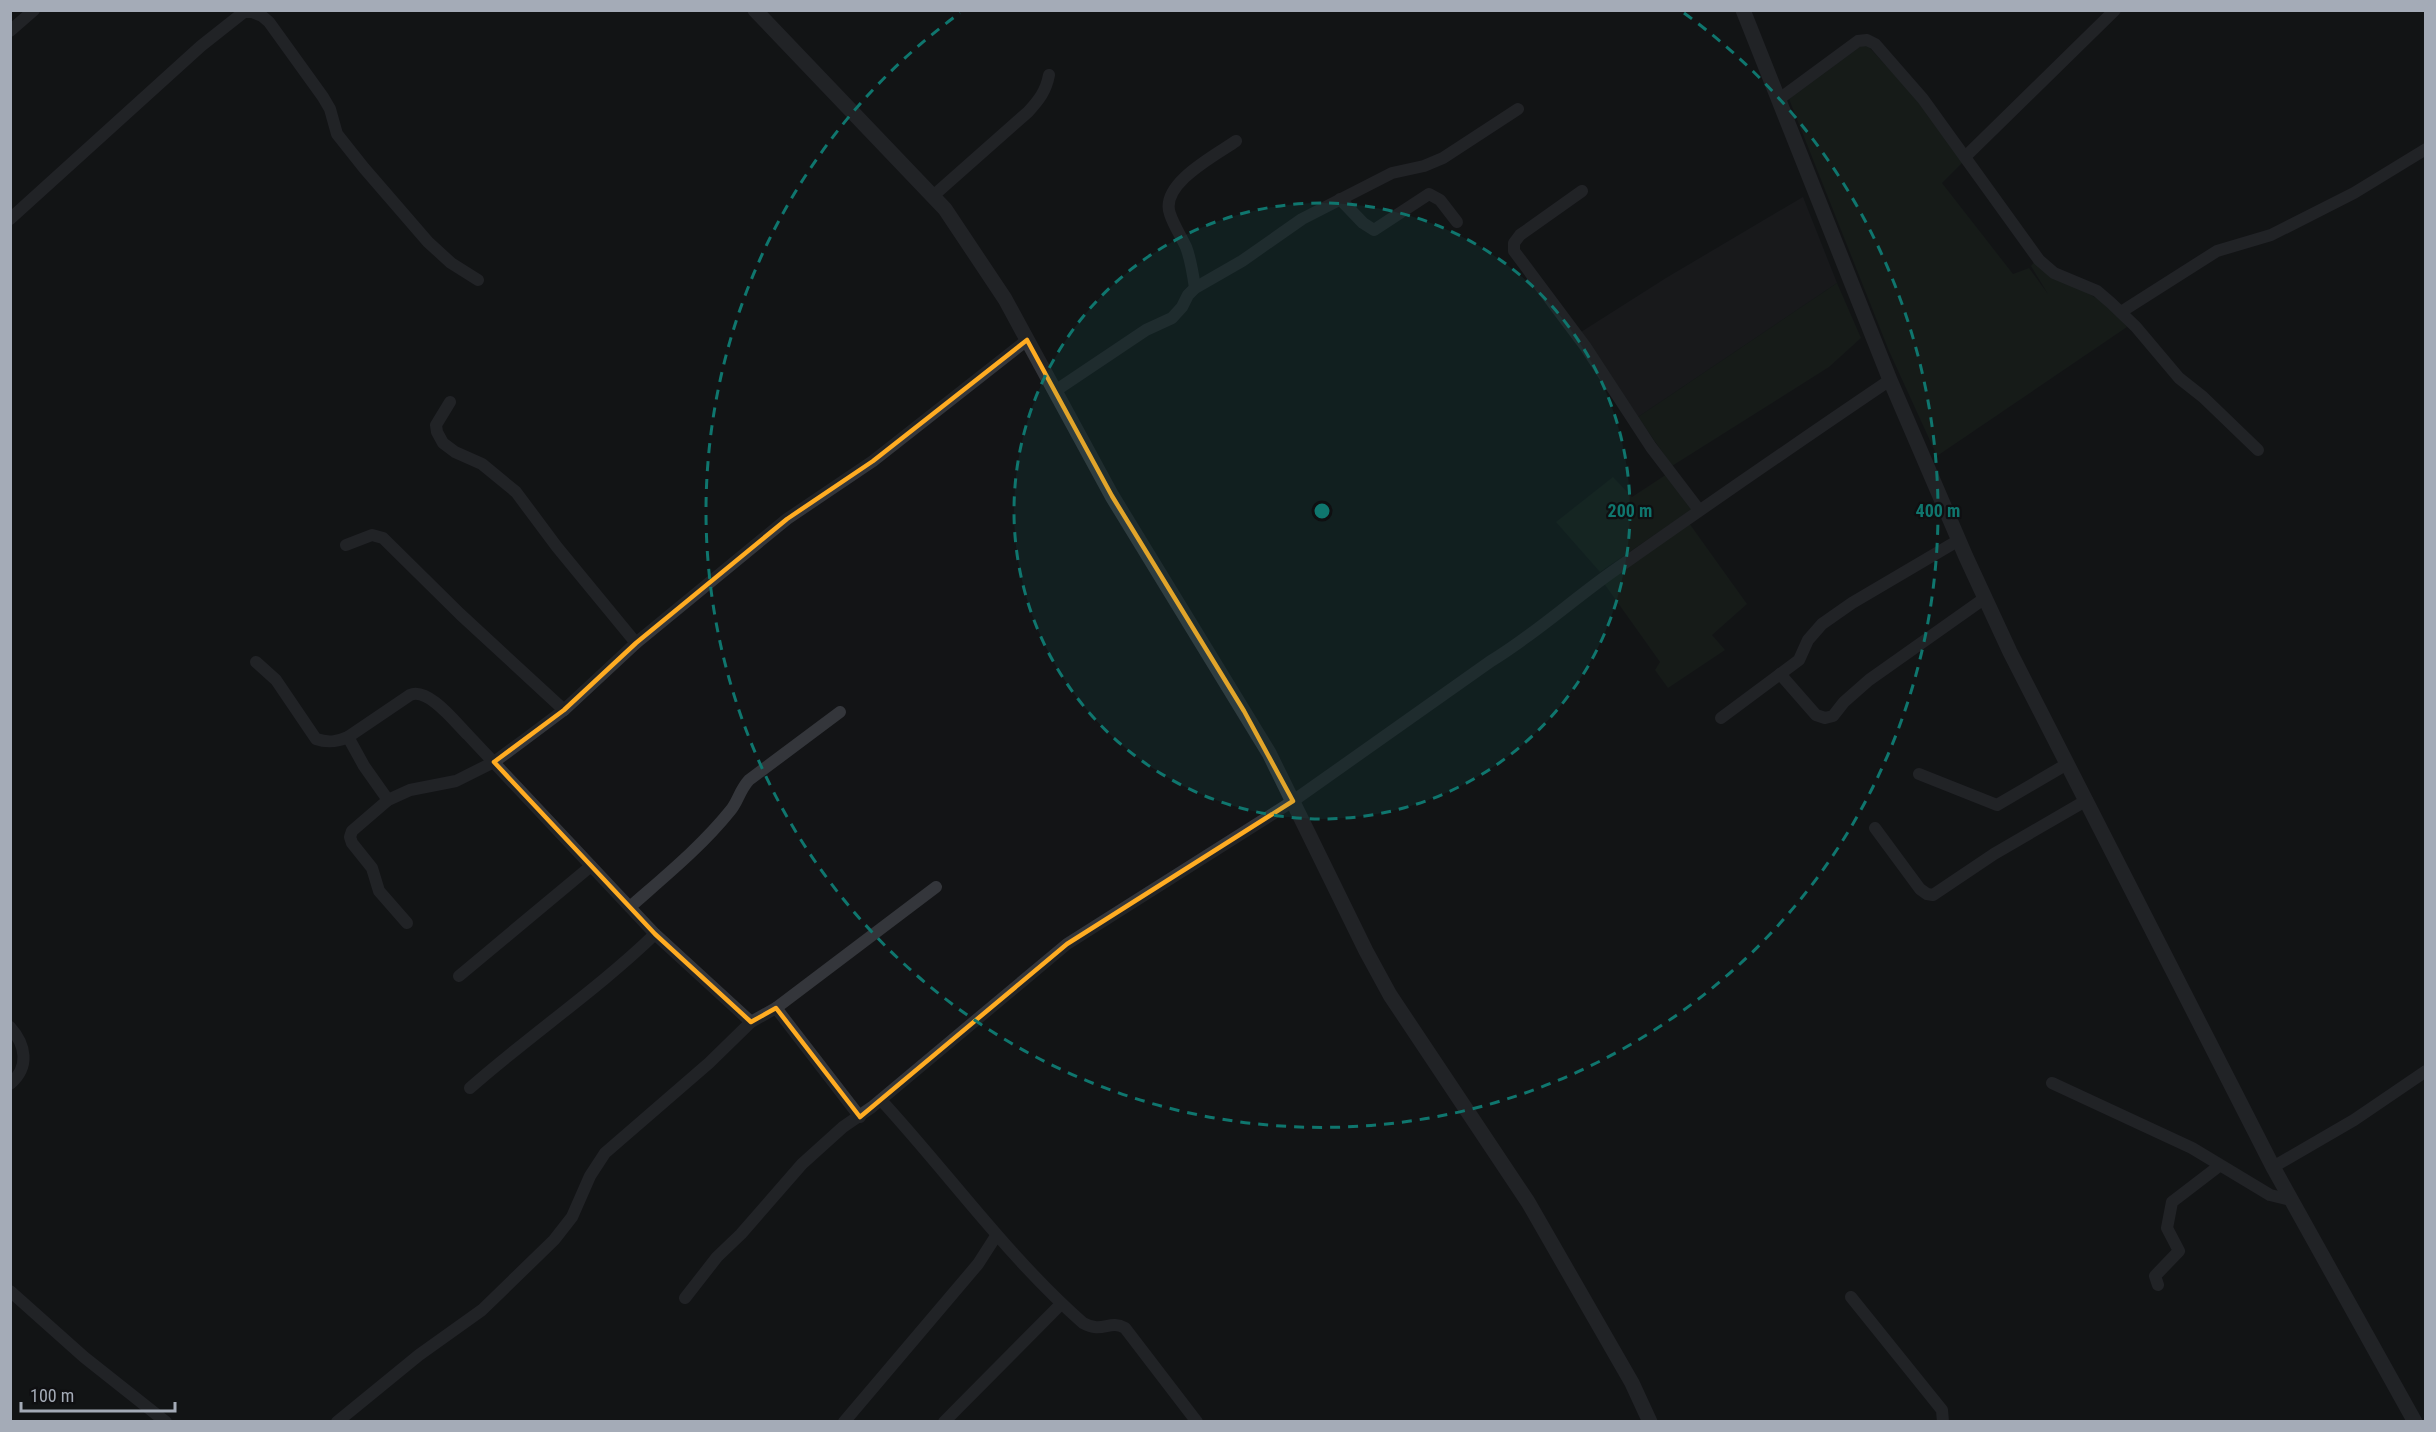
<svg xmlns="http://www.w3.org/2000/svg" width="2436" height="1432" font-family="'Roboto Condensed',sans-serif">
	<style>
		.built { fill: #1f2023 }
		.green { fill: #1b241c }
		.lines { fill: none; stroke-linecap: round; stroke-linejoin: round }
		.minor { stroke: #34363b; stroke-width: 12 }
		.tertiary { stroke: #34363b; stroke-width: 15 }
		.marked { fill: none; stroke: #ffac22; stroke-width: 4.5; stroke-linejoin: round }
		.ring { fill: none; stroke: #0f766e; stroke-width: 3; stroke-dasharray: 10 8 }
		.centre { fill: #0f766e; stroke: #0f0f11; stroke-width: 3 }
		.ring-label { font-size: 18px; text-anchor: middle; font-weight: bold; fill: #0f766e; stroke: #0f0f11; stroke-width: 4.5; stroke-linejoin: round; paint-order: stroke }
	</style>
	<rect width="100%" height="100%" fill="#131416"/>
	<!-- built -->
	<path class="built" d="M 1803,197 L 1837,283 L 1638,417 L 1581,332 L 1666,278 Z"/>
	<!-- green -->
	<g class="green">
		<path d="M 1867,45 L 1929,112 L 1964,161 L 1942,183 L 2013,274 L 2029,268 L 2048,294 L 2031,266 L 2034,262 L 2110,306 L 2127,327 L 1937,456 L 1889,351 L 1789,99 L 1861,46 Z"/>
		<path d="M 1837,283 L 1861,338 L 1829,367 L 1672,466 L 1638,417 Z"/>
		<path d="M 1667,474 L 1694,508 L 1600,572 L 1556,522 L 1613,477 L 1632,497 Z"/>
		<path d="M 1689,523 L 1747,604 L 1712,635 L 1725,650 L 1668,688 L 1655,670 L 1660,662 L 1603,582 Z"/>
	</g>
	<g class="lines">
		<!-- minor -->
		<g class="minor">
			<path d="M 10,31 L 34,10"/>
			<path d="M 1778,100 L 1858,41 L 1867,40 L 1875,44 L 1923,99 L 2039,260 L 2054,273 L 2097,291 L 2111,303 L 2136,327 L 2179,378 L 2203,397 L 2258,450"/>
			<path d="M 1965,157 L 2115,10"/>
			<path d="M 1582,191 L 1520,235 L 1514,243 L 1514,251 L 1585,346 L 1651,447 L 1699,510"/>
			<path d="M 933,196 L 1028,112 C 1039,100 1046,91 1049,75"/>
			<path d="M 1340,199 L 1363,223 L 1374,230 L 1429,194 L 1440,200 L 1457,222"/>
			<path d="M 10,219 L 201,46 L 244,12 L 252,12 L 262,16 L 269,22 L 323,97 L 330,109 L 337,134 L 364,168 L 428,242 L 451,263 L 478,280"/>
			<path d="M 1195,288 C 1193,274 1191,260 1186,247 C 1181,236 1174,226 1170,214 C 1159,184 1216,155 1236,141"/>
			<path d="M 2121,312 L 2217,251 L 2271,235 L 2354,193 L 2426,149"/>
			<path d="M 1055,391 L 1146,330 L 1172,318 L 1182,307 L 1188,295 L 1195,288 L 1242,261 L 1302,219 L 1392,173 L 1424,166 L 1443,158 L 1518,109"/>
			<path d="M 450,402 L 436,425 L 437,432 L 443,443 L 455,452 L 482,464 L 516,492 L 557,547 L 636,643"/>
			<path d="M 346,545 L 372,535 L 383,538 L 460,614 L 564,710"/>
			<path d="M 256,662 L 276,680 L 316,739 C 328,743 337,742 348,737 L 410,695 C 428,687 455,722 468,735 L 655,934 L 751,1022 L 776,1008 L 860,1117"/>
			<path d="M 1780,674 L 1816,715 L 1825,718 L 1833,716 L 1844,702 L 1869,680 L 1985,598"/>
			<path d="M 1721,718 L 1799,660 L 1808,640 L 1822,624 L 1852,603 L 1959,540"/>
			<path d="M 348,737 L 364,766 L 388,800 L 410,790 L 456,781 L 494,762 L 524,740 L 564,710 L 636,643 L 787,519 L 873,461 L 1027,340"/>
			<path d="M 1919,774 L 1997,805 L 2067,764"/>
			<path d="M 388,800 L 352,831 L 350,837 L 352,843 L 372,868 L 379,891 L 407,923"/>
			<path d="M 1875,828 L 1920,889 L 1927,894 L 1933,895 L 1994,854 L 2087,800"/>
			<path d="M 630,907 C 664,877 701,847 730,811 C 738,802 739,791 749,780 L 840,712"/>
			<path d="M 459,976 L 591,866"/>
			<path d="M 776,1008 L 936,887"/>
			<path d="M 10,1027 C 26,1045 30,1067 10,1084"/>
			<path d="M 2052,1083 L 2192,1148 L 2270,1195 L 2291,1200"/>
			<path d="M 470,1088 C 530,1035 597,990 655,934"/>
			<path d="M 881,1100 C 949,1174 1007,1256 1083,1323 C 1103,1334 1109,1319 1125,1328 L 1197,1422"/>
			<path d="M 2273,1167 L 2354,1120 L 2426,1071"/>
			<path d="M 2158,1285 L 2155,1276 L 2179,1251 L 2167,1228 L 2172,1202 L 2219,1166"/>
			<path d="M 10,1291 L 84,1357 L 166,1422"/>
			<path d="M 1851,1297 L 1942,1410 L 1943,1422"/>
			<path d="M 685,1298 L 717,1257 L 741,1234 L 802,1164 L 843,1127 L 872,1107 L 1067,944 L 1293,801 L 1491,661 C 1534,635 1571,601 1612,572 C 1704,507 1797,443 1890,380"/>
			<path d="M 337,1422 L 419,1355 L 482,1310 L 554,1240 L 572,1217 L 590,1176 L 605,1153 L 709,1063 L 751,1022"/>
			<path d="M 844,1422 L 978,1264 L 996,1236"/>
			<path d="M 944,1422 L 1061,1304"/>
		</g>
		<!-- tertiary -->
		<g class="tertiary">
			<path d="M 755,10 L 945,209 L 1005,299 L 1112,496 L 1269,753 L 1366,951 L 1390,995 L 1528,1202 L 1632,1383 L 1650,1422"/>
			<path d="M 1743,10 L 1890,380 L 1966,557 L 2010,652 L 2273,1167 L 2415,1422"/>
		</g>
	</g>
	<!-- marked area -->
	<path d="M0 0H2436V1432H0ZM 1027,340 L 1112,496 L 1244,711 L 1293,801 L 1067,944 L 860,1117 L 776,1008 L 751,1022 L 655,934 L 494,762 L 564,710 L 636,643 L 787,519 L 873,461 Z" fill="#131416" fill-opacity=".55" fill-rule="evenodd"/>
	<path class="marked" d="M 1027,340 L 1112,496 L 1244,711 L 1293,801 L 1067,944 L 860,1117 L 776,1008 L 751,1022 L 655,934 L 494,762 L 564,710 L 636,643 L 787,519 L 873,461 Z"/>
	<!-- distance rings -->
	<circle cx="1322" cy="511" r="308" fill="#0f766e" fill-opacity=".12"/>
	<g class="ring">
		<circle cx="1322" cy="511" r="308"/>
		<path d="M1684 13A616 616 0 1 1 960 13"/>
	</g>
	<circle cx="1322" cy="511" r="9" class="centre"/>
	<g class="ring-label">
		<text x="1630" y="517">200 m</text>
		<text x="1938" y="517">400 m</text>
	</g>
	<!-- border -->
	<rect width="2436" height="1432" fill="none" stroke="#a4abb7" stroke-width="24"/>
	<!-- scale -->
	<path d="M21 1402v9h154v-9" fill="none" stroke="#a4abb7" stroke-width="3"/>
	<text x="30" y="1402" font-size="18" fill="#a4abb7" stroke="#0f0f11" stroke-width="4.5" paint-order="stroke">100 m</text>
</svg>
